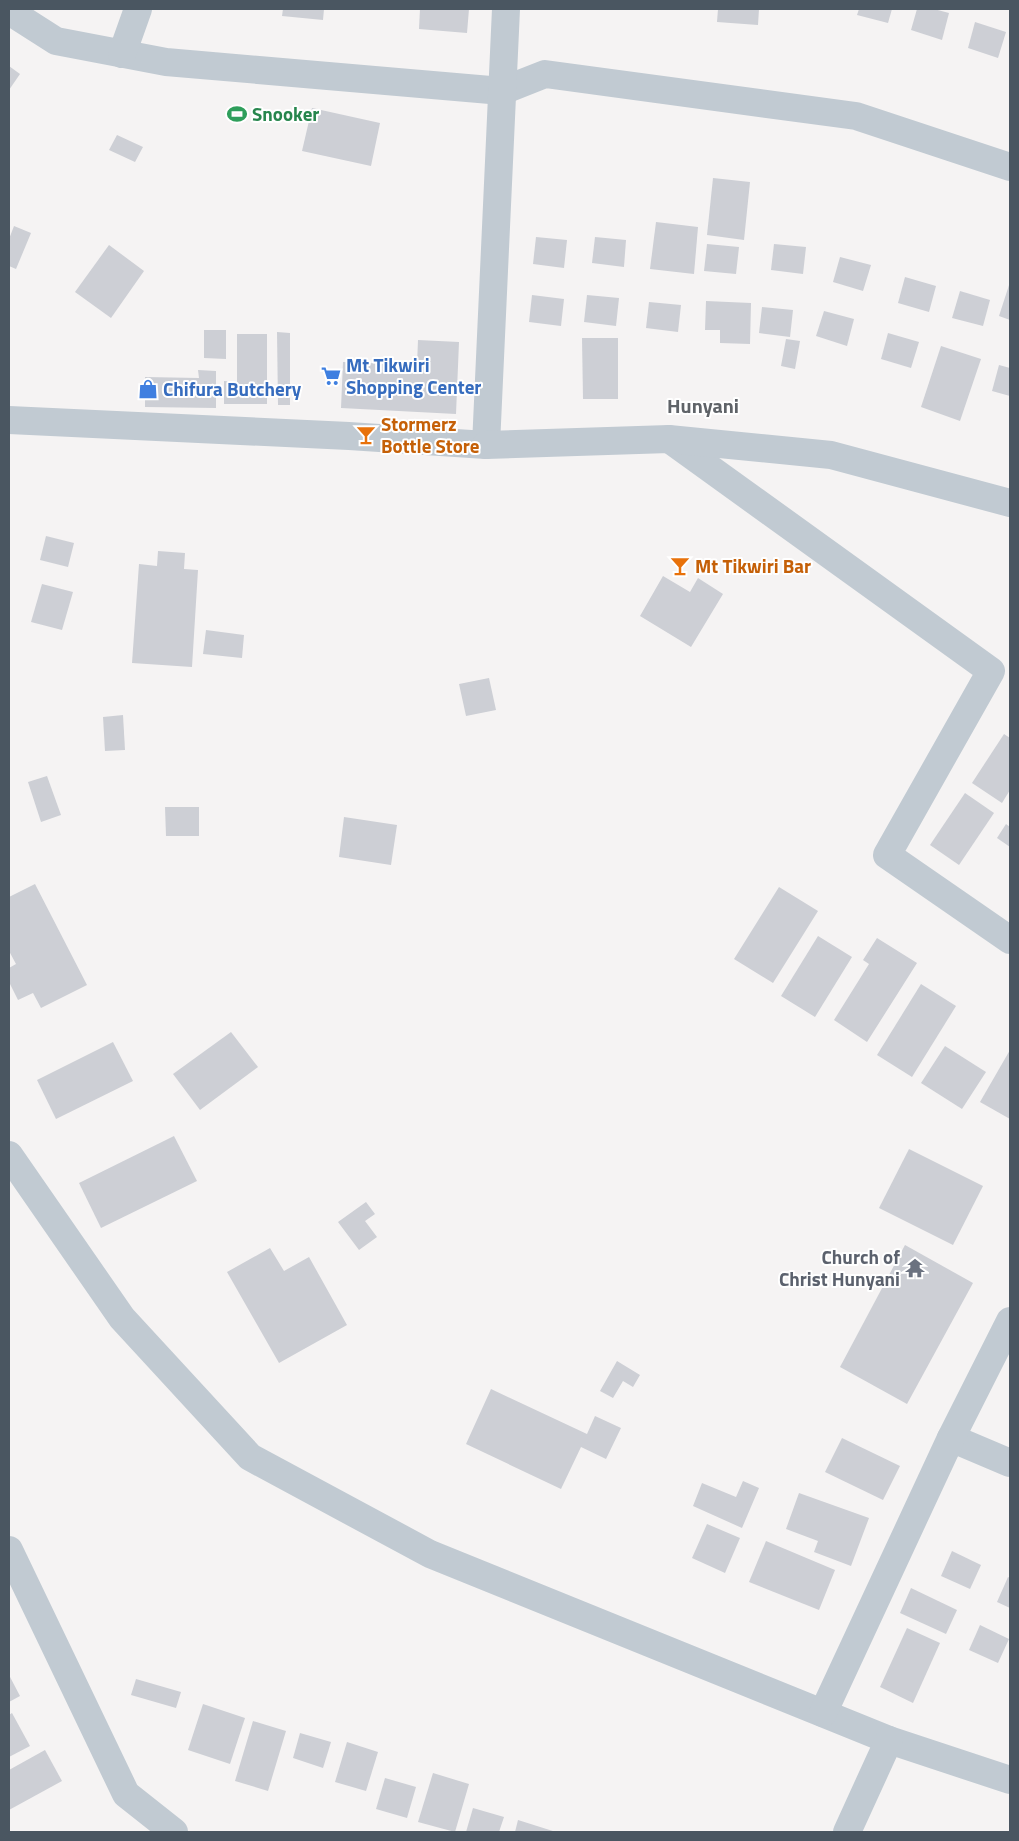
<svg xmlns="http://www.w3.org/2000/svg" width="1019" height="1841" font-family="'Titillium Web',sans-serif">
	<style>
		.building { fill: #cdcfd5 }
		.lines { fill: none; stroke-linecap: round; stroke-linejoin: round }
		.street { stroke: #c1cad2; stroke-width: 28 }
		.labels { text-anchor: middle; stroke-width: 4; stroke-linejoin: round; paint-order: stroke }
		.leisure-label { font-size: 19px; font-weight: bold; fill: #27864d; stroke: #fff; text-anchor: start }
		.shop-label { font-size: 19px; font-weight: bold; fill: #366cbe; stroke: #fff; text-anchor: start }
		.food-label { font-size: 19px; font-weight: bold; fill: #c56008; stroke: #fff; text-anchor: start }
		.worship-label { font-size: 19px; font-weight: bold; fill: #5b616d; stroke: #fff; text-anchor: end }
		.neighbourhood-label { font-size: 20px; font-weight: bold; fill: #5f6368; stroke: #fff }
	</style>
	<rect width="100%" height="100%" fill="#f5f3f3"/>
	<!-- building -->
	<g class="building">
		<path d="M 283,9 L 324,9 L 323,20 L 282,16 Z"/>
		<path d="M 420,9 L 469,9 L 467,33 L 419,29 Z"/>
		<path d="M 718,9 L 759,9 L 758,25 L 717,22 Z"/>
		<path d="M 859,9 L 892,9 L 888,23 L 857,15 Z"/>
		<path d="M 917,9 L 934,9 L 949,13 L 942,40 L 911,30 Z"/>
		<path d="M 975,22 L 1006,32 L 998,58 L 968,48 Z"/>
		<path d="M 9,66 L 20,74 L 9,90 Z"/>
		<path d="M 312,108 L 380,123 L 371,166 L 302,151 Z"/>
		<path d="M 117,135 L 143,147 L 135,162 L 109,150 Z"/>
		<path d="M 713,178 L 750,182 L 744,240 L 707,235 Z"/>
		<path d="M 656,222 L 698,227 L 694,274 L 650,269 Z"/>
		<path d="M 14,226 L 31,233 L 16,269 L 9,266 L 9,239 Z"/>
		<path d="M 536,237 L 567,240 L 564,268 L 533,264 Z"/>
		<path d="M 595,237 L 626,240 L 624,267 L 592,263 Z"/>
		<path d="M 707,244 L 739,247 L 736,274 L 704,271 Z"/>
		<path d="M 774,244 L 806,247 L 803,274 L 771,270 Z"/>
		<path d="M 109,245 L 144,271 L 111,318 L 75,292 Z"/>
		<path d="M 840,257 L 871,265 L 863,291 L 833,282 Z"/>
		<path d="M 905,277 L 936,286 L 929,312 L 898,303 Z"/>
		<path d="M 1010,282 L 1010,320 L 999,316 Z"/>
		<path d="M 960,291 L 990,300 L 983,326 L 952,318 Z"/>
		<path d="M 532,295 L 564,299 L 561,326 L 529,322 Z"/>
		<path d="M 587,295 L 619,298 L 616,326 L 584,322 Z"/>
		<path d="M 706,301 L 751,303 L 750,344 L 720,343 L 720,330 L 705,330 Z"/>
		<path d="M 649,302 L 681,305 L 678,332 L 646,328 Z"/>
		<path d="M 762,307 L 793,310 L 790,337 L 759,333 Z"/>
		<path d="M 824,311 L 854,319 L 847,346 L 816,336 Z"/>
		<path d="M 204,330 L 226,330 L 226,359 L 204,358 Z"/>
		<path d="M 277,332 L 290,333 L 290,405 L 278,405 Z"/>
		<path d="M 888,333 L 919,342 L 911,368 L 881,359 Z"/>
		<path d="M 237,334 L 267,334 L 267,404 L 224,404 L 224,381 L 237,382 Z"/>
		<path d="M 582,338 L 618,338 L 618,399 L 583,399 Z"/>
		<path d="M 786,339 L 800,341 L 795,369 L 781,366 Z"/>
		<path d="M 418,340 L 459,342 L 456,414 L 341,408 L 343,362 L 417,365 Z"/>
		<path d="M 941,346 L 981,359 L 960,421 L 921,407 Z"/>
		<path d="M 999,365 L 1010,368 L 1010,396 L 992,391 Z"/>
		<path d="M 198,370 L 216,371 L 216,408 L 145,407 L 145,377 L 199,378 Z"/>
		<path d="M 46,536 L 74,543 L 68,567 L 40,560 Z"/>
		<path d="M 158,551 L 185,553 L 184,569 L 198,570 L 192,667 L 132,663 L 139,564 L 157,566 Z"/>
		<path d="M 663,576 L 690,592 L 698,578 L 723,594 L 691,647 L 640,616 Z"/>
		<path d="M 42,584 L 73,592 L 62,630 L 31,622 Z"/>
		<path d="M 206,630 L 244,635 L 242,658 L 203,654 Z"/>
		<path d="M 489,678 L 496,710 L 466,716 L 459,684 Z"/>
		<path d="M 123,715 L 125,750 L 105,751 L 103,717 Z"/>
		<path d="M 1004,734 L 1010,738 L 1010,790 L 1002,803 L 972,783 Z"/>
		<path d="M 47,776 L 61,815 L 41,822 L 28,782 Z"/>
		<path d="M 965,793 L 994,813 L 959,865 L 930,845 Z"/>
		<path d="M 165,807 L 199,807 L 199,836 L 166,836 Z"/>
		<path d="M 344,817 L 397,825 L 391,865 L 339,857 Z"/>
		<path d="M 1006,824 L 1010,827 L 1010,847 L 997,838 Z"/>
		<path d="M 35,884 L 87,985 L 41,1008 L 33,993 L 18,1000 L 9,982 L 9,968 L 16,964 L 9,951 L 9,897 Z"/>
		<path d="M 779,887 L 818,911 L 773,983 L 734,959 Z"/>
		<path d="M 818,936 L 852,957 L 815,1017 L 781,996 Z"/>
		<path d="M 877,938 L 917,963 L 867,1042 L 834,1020 L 869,964 L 863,960 Z"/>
		<path d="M 921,984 L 956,1006 L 912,1077 L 877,1055 Z"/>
		<path d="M 231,1032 L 258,1067 L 200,1110 L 173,1074 Z"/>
		<path d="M 113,1042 L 133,1081 L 56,1119 L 37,1080 Z"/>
		<path d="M 945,1046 L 986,1072 L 962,1109 L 921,1083 Z"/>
		<path d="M 1010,1050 L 1010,1119 L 980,1102 Z"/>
		<path d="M 174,1136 L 197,1181 L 101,1228 L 79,1183 Z"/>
		<path d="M 909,1149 L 983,1186 L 953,1245 L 879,1208 Z"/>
		<path d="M 366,1202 L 375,1214 L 365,1221 L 377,1237 L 359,1250 L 338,1222 Z"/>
		<path d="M 905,1245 L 973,1283 L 907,1404 L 840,1367 Z"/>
		<path d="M 270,1248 L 284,1271 L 309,1257 L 347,1325 L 279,1363 L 227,1272 Z"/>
		<path d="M 617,1361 L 640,1375 L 633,1387 L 623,1381 L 613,1398 L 600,1391 Z"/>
		<path d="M 491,1389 L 587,1434 L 595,1416 L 621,1428 L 606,1459 L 581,1447 L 561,1489 L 466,1444 Z"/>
		<path d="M 842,1438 L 900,1466 L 883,1500 L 825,1472 Z"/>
		<path d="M 743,1481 L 759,1488 L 742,1528 L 693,1506 L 702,1483 L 736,1497 Z"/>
		<path d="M 799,1493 L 869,1518 L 851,1566 L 814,1552 L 818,1541 L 786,1529 Z"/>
		<path d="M 707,1524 L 740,1538 L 725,1573 L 692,1558 Z"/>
		<path d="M 766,1541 L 835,1570 L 819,1610 L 749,1582 Z"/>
		<path d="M 952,1551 L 981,1565 L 970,1589 L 941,1576 Z"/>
		<path d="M 1008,1577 L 1010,1578 L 1010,1608 L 997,1602 Z"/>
		<path d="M 911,1588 L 957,1610 L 946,1634 L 900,1613 Z"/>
		<path d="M 980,1625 L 1009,1639 L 998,1663 L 969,1650 Z"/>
		<path d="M 907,1628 L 940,1643 L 913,1703 L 880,1687 Z"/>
		<path d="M 9,1675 L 20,1696 L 9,1702 Z"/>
		<path d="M 136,1679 L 181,1692 L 176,1708 L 131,1695 Z"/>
		<path d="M 203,1704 L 245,1718 L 230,1764 L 188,1750 Z"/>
		<path d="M 12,1713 L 30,1746 L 9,1757 L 9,1715 Z"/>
		<path d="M 253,1721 L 286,1731 L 268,1791 L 235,1781 Z"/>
		<path d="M 300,1733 L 331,1742 L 323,1768 L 293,1758 Z"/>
		<path d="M 347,1742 L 378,1752 L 366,1791 L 335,1782 Z"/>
		<path d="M 45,1750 L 62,1781 L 9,1810 L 9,1770 Z"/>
		<path d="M 433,1773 L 469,1784 L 455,1832 L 418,1822 Z"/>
		<path d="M 385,1778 L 416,1787 L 407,1818 L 376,1809 Z"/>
		<path d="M 473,1808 L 504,1817 L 499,1832 L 466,1832 Z"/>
		<path d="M 518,1820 L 556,1832 L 515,1832 Z"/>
	</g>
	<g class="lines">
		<!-- street -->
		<g class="street">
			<path d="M 9,11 L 56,41 L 166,62 L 502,91 L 545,74 L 856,116 L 1010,167"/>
			<path d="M 122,54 L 138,9"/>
			<path d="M 9,420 L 349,436 L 486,445 L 506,9"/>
			<path d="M 669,439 L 991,671 L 887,855 L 1010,940"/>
			<path d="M 486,445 L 669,439 L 831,455 L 1010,503"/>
			<path d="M 9,1155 L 122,1318 L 250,1457 L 430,1554 L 889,1740 L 1010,1780"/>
			<path d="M 951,1438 L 1010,1463"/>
			<path d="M 9,1550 L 126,1794 L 174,1832"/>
			<path d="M 823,1713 L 951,1438 L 1010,1321"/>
			<path d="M 847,1832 L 889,1740"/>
		</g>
	</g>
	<!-- icons -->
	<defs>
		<symbol id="stadium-bare" viewBox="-9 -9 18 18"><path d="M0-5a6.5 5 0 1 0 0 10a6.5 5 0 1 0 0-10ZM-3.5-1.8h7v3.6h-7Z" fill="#2e9e5b" stroke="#fff" stroke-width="2.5" paint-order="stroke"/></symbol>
		<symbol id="supermarket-bare" viewBox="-9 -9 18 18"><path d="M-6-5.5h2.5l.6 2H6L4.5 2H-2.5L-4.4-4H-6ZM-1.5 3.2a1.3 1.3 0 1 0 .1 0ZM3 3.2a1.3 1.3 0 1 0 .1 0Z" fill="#3f7fe0" stroke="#fff" stroke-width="2.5" paint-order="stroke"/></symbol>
		<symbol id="shop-bare" viewBox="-9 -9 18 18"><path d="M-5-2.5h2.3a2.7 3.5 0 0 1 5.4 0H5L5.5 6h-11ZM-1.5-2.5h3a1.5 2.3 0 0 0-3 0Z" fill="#3f7fe0" stroke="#fff" stroke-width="2.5" paint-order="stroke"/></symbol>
		<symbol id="bar-bare" viewBox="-9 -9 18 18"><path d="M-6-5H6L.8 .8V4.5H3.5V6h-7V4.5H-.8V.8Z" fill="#e8710a" stroke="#fff" stroke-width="2.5" paint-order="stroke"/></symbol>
		<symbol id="temple-bare" viewBox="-9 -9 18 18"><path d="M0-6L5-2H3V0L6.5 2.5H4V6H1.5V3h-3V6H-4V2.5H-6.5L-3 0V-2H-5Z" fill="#6b7280" stroke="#fff" stroke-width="2.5" paint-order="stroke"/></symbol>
	</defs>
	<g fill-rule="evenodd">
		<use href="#stadium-bare" x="223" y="100" width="28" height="28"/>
		<use href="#supermarket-bare" x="317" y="362" width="28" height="28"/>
		<use href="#shop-bare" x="134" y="375" width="28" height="28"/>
		<use href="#bar-bare" x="352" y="421" width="28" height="28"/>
		<use href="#bar-bare" x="666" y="552" width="28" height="28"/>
		<use href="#temple-bare" x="901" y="1254" width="28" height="28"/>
	</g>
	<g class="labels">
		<!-- leisure labels -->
		<g class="leisure-label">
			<text x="252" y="121">Snooker</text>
		</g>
		<!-- shop labels -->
		<g class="shop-label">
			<text x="346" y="372">Mt Tikwiri<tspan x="346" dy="22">Shopping Center</tspan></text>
			<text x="163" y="396">Chifura Butchery</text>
		</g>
		<!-- food labels -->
		<g class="food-label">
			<text x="381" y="431">Stormerz<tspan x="381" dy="22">Bottle Store</tspan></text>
			<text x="695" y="573">Mt Tikwiri Bar</text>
		</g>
		<!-- worship labels -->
		<g class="worship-label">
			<text x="900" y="1264">Church of<tspan x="900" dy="22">Christ Hunyani</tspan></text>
		</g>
		<!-- neighbourhood labels -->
		<g class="neighbourhood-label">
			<text x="703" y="413">Hunyani</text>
		</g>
	</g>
	<!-- border -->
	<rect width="1019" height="1841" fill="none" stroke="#4a5661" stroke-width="20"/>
</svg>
